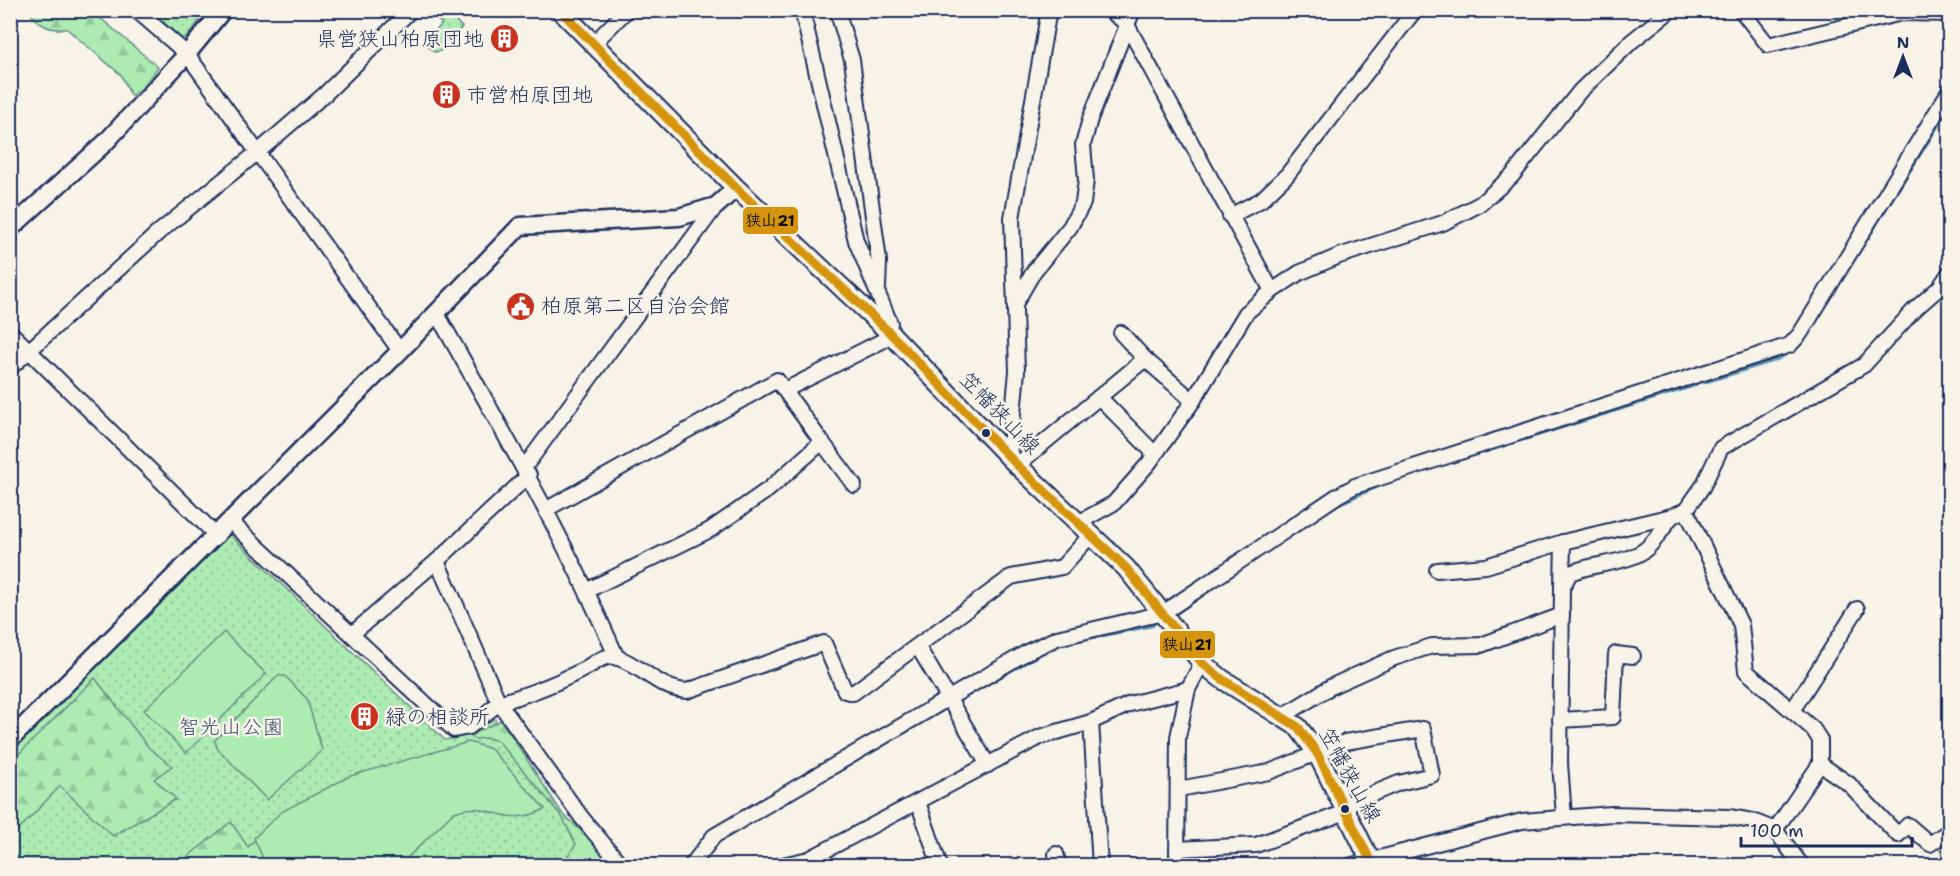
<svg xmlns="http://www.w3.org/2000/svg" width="1960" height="876" font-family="'Shantell Sans','Klee One',sans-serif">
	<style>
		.grass { fill: url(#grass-dots); stroke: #648d88; stroke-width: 1.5 }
		.forest { fill: url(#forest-firs); stroke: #648d88; stroke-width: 1.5 }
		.garden { fill: #acebb2; stroke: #648d88; stroke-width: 1.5 }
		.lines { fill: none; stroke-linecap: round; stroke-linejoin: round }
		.stream { stroke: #5c91b1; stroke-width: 4 }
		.minor-casing { stroke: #1b2f5e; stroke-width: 18 }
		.tertiary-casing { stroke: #1b2f5e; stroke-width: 21 }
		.secondary-casing { stroke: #1b2f5e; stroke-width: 22 }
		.minor { stroke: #f7f3e8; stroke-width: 14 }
		.tertiary { stroke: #f7f3e8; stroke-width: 16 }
		.secondary { stroke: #f7f3e8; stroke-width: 18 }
		.bus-1-casing { stroke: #f7f3e8; stroke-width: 14 }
		.bus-1 { stroke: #d6940e; stroke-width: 9 }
		.bus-dot { fill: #1b2f5e; stroke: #f7f3e8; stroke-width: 2 }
		.labels { text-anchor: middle; stroke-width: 5; stroke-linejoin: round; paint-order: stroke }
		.poi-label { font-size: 21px; fill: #1b2f5e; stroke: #f7f3e8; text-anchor: start }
		.street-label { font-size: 21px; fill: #1b2f5e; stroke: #f7f3e8 }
		.park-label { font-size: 21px; fill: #38556f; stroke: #f7f3e8 }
		.line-badge { stroke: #f7f3e8; stroke-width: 2 }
		.pale-badge-label { font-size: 16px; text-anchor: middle; font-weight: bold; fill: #111 }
	</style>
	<defs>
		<pattern id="grass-dots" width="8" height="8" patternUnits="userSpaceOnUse" patternTransform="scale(1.5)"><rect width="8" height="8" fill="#acebb2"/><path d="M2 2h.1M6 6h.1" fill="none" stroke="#93ca9c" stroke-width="1.8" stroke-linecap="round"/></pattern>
		<pattern id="forest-firs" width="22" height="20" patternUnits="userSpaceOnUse" patternTransform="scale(1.5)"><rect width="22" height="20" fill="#acebb2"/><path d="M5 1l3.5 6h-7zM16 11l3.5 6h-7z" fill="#93ca9c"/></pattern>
	</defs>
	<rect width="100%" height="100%" fill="#f7f3e8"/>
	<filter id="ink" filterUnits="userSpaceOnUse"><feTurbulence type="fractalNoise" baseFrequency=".0167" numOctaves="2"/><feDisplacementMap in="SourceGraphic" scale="12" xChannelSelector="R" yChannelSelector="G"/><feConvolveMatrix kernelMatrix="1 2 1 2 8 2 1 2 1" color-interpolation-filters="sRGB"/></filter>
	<g filter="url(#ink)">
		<!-- grass -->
		<g class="grass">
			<path d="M 151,11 L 206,11 L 188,36 L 182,39 Z"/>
			<path d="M 428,11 L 445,11 L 462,27 L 440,51 L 434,52 L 424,43 L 442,24 Z"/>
			<path d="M 229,534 L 445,740 L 471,735 L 470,729 L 492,715 L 554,808 L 614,865 L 11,866 L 11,749 Z"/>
		</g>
		<!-- forest -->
		<g class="forest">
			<path d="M 28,11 L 92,11 L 158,67 L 141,89 L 131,96 L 121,75 L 67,29 C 47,30 41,26 28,11 Z"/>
			<path d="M 95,678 L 149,748 L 172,766 L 154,779 L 176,799 L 113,836 L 60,786 L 11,838 L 11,762 Z"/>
			<path d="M 501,720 L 562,813 L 618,865 L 562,865 L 576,844 L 561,815 L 498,741 L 488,738 L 473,739 L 471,735 Z"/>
			<path d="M 275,818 L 297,866 L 176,866 L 231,822 L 248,847 Z"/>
		</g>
		<!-- garden -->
		<g class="garden">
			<path d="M 224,632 L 266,674 L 186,753 L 144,710 Z"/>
			<path d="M 278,676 L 285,676 L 307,699 L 322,750 L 267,800 L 217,748 L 215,740 Z"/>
			<path d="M 469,742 L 491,749 L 545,809 C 504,831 485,797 453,813 L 400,865 L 266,865 L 254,838 L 281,812 L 350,776 Z"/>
		</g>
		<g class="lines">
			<!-- stream -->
			<g class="stream">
				<path d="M 1806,336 L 1950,106"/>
				<path d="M 1704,382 L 1775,360 L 1793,350"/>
				<path d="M 1461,459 L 1695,385"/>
				<path d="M 1335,505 L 1383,484"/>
				<path d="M 1176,613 L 1205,593"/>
				<path d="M 1069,642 L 1153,625"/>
				<path d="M 961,699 L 1041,653"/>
				<path d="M 830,776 L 946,708"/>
			</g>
			<defs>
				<g id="minor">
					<path d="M 136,10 L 187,54 L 400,351"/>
					<path d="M 837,10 L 852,60 L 879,261 L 878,288"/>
					<path d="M 1109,10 L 1126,23 L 1272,291"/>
					<path d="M 1741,10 L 1768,45 L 1902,13 L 1950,14"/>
					<path d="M 593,44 L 627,10"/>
					<path d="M 1230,216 L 1261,200 L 1287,175 L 1415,10"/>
					<path d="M 1015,304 L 1034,271 L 1070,227 L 1083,203 L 1086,180 L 1083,145 L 1090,119 L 1133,10"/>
					<path d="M 436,312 C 500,426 565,538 617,658"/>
					<path d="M 10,332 L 217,536"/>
					<path d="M 1121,333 L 1145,359"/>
					<path d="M 10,368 L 159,232 L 258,152 L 325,94 L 411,10"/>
					<path d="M 785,390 L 882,341 L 889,332 L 890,323 L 856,241 L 802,10"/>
					<path d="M 1099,397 L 1155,454"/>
					<path d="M 1193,401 L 1246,313 L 1272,291 L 1299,273 L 1339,256 L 1443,223 L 1480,204 L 1512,176 L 1580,91 L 1632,41 L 1671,10"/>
					<path d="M 822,442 L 854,485"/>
					<path d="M 1009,457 L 1017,371 L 1012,218 L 1049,10"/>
					<path d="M 1017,465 L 1145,359 L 1193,401 L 1149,463 L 1114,503 L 1078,523"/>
					<path d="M 524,468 L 716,206"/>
					<path d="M 547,509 L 777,380 L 822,442 L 769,489 L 710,530 L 588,590"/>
					<path d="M 1686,510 L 1741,625 L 1746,671 L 1813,729 L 1820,740 L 1820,764 L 1775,830"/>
					<path d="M 231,522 L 454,730 L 469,727 L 499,703 L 582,818 L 622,866"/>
					<path d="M 437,561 L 499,703 C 529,694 559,683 586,668 C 595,663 605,654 616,657 C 641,665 658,689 687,691 L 824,643 L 845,691 L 853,693 L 1011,577 L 1062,567 L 1091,535"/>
					<path d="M 1437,570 L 1486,566 L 1563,542 L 1672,516 L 1686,510 L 1703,486 L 1721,448 L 1864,365 L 1915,309 L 1939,288 L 1950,272"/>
					<path d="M 1562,585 L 1563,542"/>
					<path d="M 352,634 L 437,561 L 529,475"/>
					<path d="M 918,647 L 988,765"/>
					<path d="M 1792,711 L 1857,609"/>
					<path d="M 1283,716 L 1332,686 L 1394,658 L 1432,646 L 1481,645 L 1562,615"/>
					<path d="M 1560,720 L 1613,717 L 1616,654 L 1633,656"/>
					<path d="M 1091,722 L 1100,866"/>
					<path d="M 1820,764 L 1849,784 L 1898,835 L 1908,825 L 1930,844 L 1950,830"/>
					<path d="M 1179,789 L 1269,772 L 1345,742 L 1423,729 L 1432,775 L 1399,783 L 1343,806"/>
					<path d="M 918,802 L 940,866"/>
					<path d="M 1564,817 L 1560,763 L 1562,588 L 1570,573 C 1592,563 1628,564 1646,549 C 1656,541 1664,526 1672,516"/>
					<path d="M 1177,849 L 1256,845 L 1346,812"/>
					<path d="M 1056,854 L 1059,866"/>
					<path d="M 691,866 L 714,836 L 1029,651 L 1057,638 L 1163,613 L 1337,496 L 1355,486 L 1790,345 L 1800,334 L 1950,90"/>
					<path d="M 778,866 L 809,859 L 1040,737 L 1091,722 L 1130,704 L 1188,689"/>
					<path d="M 1177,866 L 1178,737 L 1188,689 L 1202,663"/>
					<path d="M 1349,866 L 1522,821 L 1612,814 L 1729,817 L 1753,821 L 1775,830 L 1802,866"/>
				</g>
				<g id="tertiary">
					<path d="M 10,229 L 105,143 L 187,54 L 223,10"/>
					<path d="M 10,740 L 400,351 L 520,226 L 679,217 L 716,206 L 736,188"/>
				</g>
				<path id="secondary" d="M 560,10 L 736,188 L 889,332 L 1017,465 L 1126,568 L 1202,663 L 1222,679 L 1298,727 L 1317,753 L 1373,866"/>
			</defs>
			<!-- minor casing -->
			<use href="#minor" class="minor-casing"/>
			<!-- tertiary casing -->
			<use href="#tertiary" class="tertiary-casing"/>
			<!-- secondary casing -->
			<use href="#secondary" class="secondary-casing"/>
			<!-- minor -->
			<use href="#minor" class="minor"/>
			<!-- tertiary -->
			<use href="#tertiary" class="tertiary"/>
			<!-- secondary -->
			<use href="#secondary" class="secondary"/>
			<defs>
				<path id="bus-1" d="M 560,10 L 736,188 L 889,332 L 1017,465 L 1126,568 L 1202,663 L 1222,679 L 1298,727 L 1317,753 L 1373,866"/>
			</defs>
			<!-- bus-1 casing -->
			<use href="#bus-1" class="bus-1-casing"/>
			<!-- bus-1 -->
			<use href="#bus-1" class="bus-1"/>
		</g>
	</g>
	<!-- icons -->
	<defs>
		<symbol id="building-disc" viewBox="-11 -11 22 22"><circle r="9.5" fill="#c8321e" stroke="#f7f3e8"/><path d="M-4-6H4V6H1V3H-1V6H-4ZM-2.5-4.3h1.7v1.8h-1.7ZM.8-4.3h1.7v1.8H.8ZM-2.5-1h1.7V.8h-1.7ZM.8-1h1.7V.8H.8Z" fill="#fff"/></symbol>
		<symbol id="civic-disc" viewBox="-11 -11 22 22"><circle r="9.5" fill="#c8321e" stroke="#f7f3e8"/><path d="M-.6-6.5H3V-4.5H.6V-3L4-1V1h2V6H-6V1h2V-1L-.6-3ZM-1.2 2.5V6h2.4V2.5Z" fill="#fff"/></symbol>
	</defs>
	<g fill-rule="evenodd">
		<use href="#building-disc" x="488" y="22" width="33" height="33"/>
		<use href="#building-disc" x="430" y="78" width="33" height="33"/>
		<use href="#civic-disc" x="504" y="290" width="33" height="33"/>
		<use href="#building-disc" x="348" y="700" width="33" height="33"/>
	</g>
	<!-- markers -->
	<g class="bus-dot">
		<circle cx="986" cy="433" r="5"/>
		<circle cx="1345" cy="809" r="5"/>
	</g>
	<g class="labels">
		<!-- poi labels -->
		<g class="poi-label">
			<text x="484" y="46" text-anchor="end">県営狭山柏原団地</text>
			<text x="467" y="102">市営柏原団地</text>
			<text x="541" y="313">柏原第二区自治会館</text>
			<text x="385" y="724">緑の相談所</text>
		</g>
		<!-- street labels -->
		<g class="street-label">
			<text transform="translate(1000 413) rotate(46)" y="7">笠幡狭山線</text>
			<text transform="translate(1350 775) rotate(61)" y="7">笠幡狭山線</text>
		</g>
		<!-- park labels -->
		<g class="park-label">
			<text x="231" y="734">智光山公園</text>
		</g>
	</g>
	<g class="line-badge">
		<rect x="742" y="206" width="57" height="29" rx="6" fill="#d6940e"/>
		<rect x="1159" y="630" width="57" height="29" rx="6" fill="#d6940e"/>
	</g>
	<g class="pale-badge-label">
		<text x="770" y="226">狭山21</text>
		<text x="1187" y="650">狭山21</text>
	</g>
	<!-- margin -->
	<rect width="1960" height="876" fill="none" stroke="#f7f3e8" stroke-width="36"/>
	<rect x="18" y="18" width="1924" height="840" fill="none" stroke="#1b2f5e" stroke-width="2" filter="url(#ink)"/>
	<!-- north arrow -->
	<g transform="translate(1903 57)" stroke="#f7f3e8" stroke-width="4.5" paint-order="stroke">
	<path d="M0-4.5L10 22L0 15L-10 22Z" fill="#1b2f5e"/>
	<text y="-9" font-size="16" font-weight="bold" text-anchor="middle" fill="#1b2f5e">N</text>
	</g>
	<!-- scale -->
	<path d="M1741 837v9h171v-9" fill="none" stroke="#1b2f5e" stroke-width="3"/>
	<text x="1750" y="837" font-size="18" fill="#1b2f5e" stroke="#f7f3e8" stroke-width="4.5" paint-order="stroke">100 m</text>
</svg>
